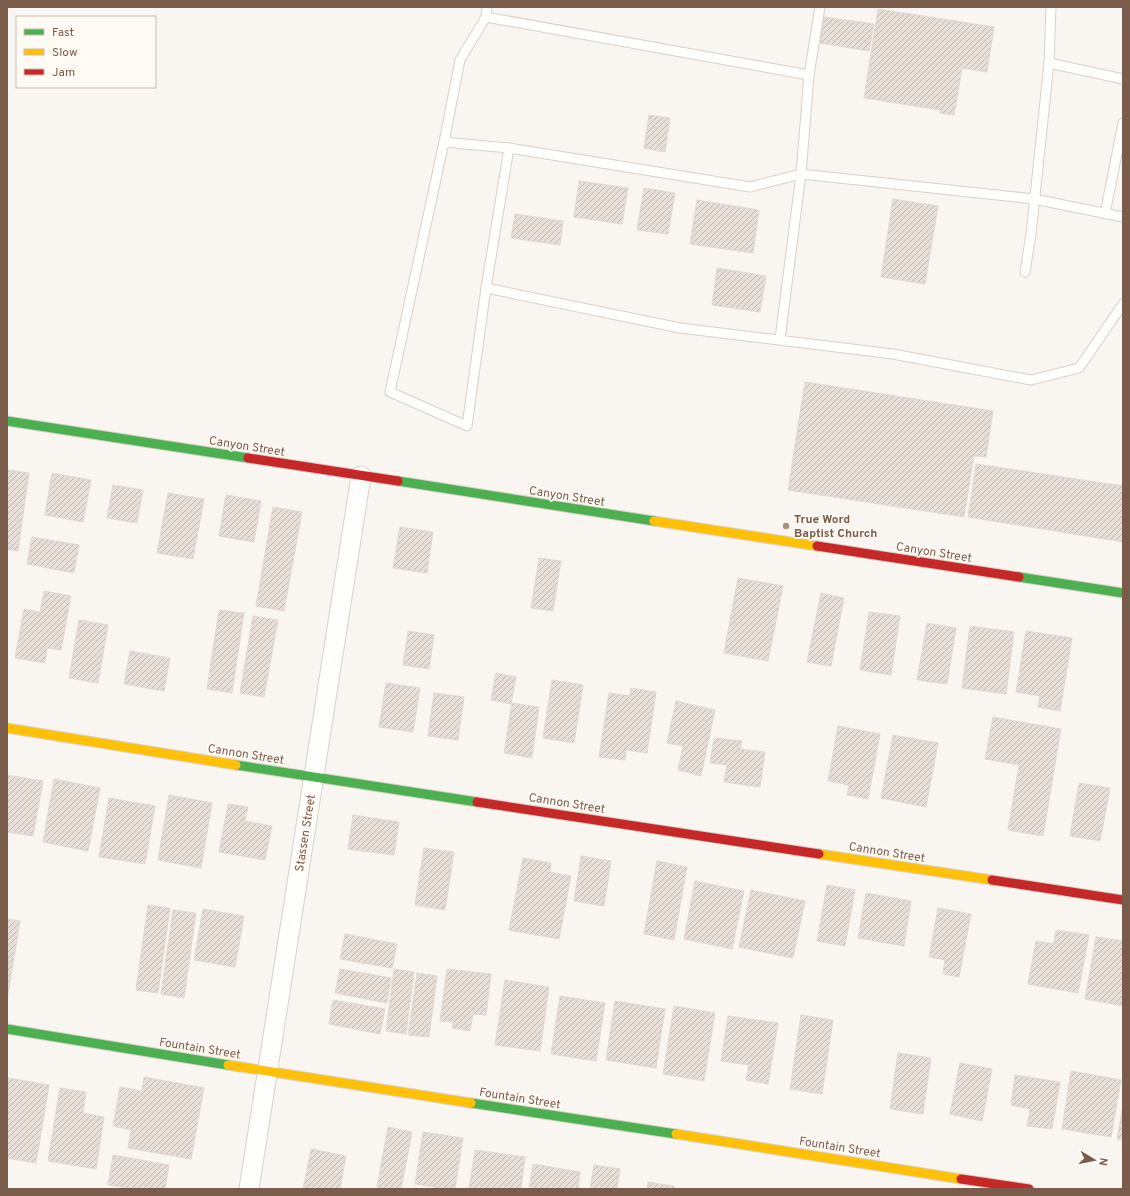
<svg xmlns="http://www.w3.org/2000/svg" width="1130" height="1196" font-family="Overpass,sans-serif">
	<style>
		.building { fill: url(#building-hatch); stroke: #e2d8d2 }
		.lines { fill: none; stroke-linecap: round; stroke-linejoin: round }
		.lane-casing { stroke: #d7d1cb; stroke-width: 11 }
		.street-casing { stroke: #d7d1cb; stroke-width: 21 }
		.fast-casing { stroke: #d9d2cb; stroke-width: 11 }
		.slow-casing { stroke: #d9d2cb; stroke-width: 11 }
		.jam-casing { stroke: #d9d2cb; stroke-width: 11 }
		.lane { stroke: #fefefd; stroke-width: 9 }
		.street { stroke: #fefefd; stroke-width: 19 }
		.fast { stroke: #4caf50; stroke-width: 9 }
		.slow { stroke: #ffc107; stroke-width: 9 }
		.jam { stroke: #c62828; stroke-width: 9 }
		.poi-dot { fill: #a69286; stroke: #fffaf3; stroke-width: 1.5 }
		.labels { text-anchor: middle; stroke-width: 3.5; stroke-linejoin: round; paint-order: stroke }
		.street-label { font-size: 12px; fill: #7a5c4d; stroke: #fffaf3 }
		.poi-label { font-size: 12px; font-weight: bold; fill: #7a5c4d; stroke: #fffaf3; text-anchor: start }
	</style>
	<defs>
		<pattern id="building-hatch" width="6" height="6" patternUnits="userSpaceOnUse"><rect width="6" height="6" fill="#e6ded7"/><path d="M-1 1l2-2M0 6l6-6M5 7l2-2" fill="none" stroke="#bfb7b1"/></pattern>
	</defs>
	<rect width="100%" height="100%" fill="#f9f5f0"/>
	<!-- building -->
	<g class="building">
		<path d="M 878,9 L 994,27 L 987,72 L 962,68 L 954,115 L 940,113 L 940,110 L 864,98 Z"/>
		<path d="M 824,17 L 874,24 L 869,51 L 820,43 Z"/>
		<path d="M 649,115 L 670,118 L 665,152 L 644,148 Z"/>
		<path d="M 579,181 L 628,188 L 622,224 L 574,217 Z"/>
		<path d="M 644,188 L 675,193 L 668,234 L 637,230 Z"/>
		<path d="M 893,199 L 938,206 L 925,284 L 881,277 Z"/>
		<path d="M 697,200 L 759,210 L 753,253 L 690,244 Z"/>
		<path d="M 515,214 L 563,221 L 560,245 L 511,238 Z"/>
		<path d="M 717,268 L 766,276 L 760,312 L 712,305 Z"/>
		<path d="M 805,382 L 993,411 L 986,457 L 974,456 L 964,517 L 788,490 Z"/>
		<path d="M 976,464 L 1123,486 L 1123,542 L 968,517 Z"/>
		<path d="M 7,470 L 29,473 L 18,551 L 7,549 Z"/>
		<path d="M 52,473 L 91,480 L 83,522 L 45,515 Z"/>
		<path d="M 113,485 L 143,490 L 137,523 L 107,518 Z"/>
		<path d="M 168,493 L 204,499 L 193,559 L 157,553 Z"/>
		<path d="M 226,495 L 261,501 L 254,542 L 219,536 Z"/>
		<path d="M 273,507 L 302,512 L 284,611 L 256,606 Z"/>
		<path d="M 400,527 L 433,532 L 427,573 L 393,568 Z"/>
		<path d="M 32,537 L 79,545 L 74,573 L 27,564 Z"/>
		<path d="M 539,558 L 561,561 L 553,611 L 531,608 Z"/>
		<path d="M 738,578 L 783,586 L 768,661 L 724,653 Z"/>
		<path d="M 44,591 L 71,596 L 61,650 L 47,648 L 45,663 L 15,658 L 24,609 L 40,612 Z"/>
		<path d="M 821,593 L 844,598 L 831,666 L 807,662 Z"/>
		<path d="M 219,610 L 244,613 L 232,693 L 207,689 Z"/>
		<path d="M 869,612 L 900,616 L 891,675 L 860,670 Z"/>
		<path d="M 253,616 L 278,620 L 264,697 L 240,693 Z"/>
		<path d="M 79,620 L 108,625 L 98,683 L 69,678 Z"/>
		<path d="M 927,623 L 956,628 L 947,684 L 917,680 Z"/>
		<path d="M 970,626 L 1014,632 L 1006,694 L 962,688 Z"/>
		<path d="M 408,631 L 434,635 L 429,669 L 403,665 Z"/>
		<path d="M 1026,631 L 1072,638 L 1060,711 L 1038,707 L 1040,696 L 1016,692 Z"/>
		<path d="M 130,651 L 170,658 L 164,691 L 124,684 Z"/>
		<path d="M 496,673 L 516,677 L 511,704 L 491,700 Z"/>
		<path d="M 552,680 L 583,685 L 574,743 L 543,738 Z"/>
		<path d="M 386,683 L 420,688 L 413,732 L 379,727 Z"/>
		<path d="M 631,688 L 656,692 L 647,753 L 626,750 L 625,760 L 599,757 L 609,693 L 630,696 Z"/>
		<path d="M 434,693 L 464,697 L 458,740 L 428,736 Z"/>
		<path d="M 676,701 L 715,710 L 701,776 L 678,770 L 683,746 L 667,743 Z"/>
		<path d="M 512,703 L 539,707 L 532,758 L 504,753 Z"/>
		<path d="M 993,717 L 1061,729 L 1043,836 L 1008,830 L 1019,765 L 985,759 Z"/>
		<path d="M 838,726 L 880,734 L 868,799 L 847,795 L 849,785 L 828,781 Z"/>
		<path d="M 893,735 L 938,743 L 926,807 L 881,798 Z"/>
		<path d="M 714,738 L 742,741 L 740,749 L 765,752 L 760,787 L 724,782 L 727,765 L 710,763 Z"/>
		<path d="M 7,775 L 43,781 L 33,836 L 7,832 Z"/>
		<path d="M 54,779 L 100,788 L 88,851 L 43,842 Z"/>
		<path d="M 1079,783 L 1110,788 L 1100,841 L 1070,836 Z"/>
		<path d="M 169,795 L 212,803 L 201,868 L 158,860 Z"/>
		<path d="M 109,798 L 155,806 L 145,864 L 99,857 Z"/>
		<path d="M 228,804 L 248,807 L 245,821 L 272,826 L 265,860 L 219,852 Z"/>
		<path d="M 353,815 L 399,822 L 394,855 L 348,849 Z"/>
		<path d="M 424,848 L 454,852 L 445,910 L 415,905 Z"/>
		<path d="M 581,856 L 611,861 L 604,906 L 574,901 Z"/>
		<path d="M 523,858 L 551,863 L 550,872 L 571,876 L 559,939 L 509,930 Z"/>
		<path d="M 657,861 L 687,867 L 674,940 L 644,934 Z"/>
		<path d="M 695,881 L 744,891 L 732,949 L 684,939 Z"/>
		<path d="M 827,885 L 855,890 L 845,946 L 817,941 Z"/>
		<path d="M 751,890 L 805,901 L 793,958 L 739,947 Z"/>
		<path d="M 866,893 L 911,901 L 904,946 L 858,938 Z"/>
		<path d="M 148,905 L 170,908 L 158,993 L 136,990 Z"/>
		<path d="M 938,908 L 971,914 L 959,977 L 943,974 L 945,960 L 929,957 Z"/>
		<path d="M 203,909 L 244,916 L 235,967 L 194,960 Z"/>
		<path d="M 173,910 L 196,913 L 184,998 L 161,994 Z"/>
		<path d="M 7,919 L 20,921 L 8,994 L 7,994 Z"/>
		<path d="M 1056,930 L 1089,935 L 1078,993 L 1028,984 L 1036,941 L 1054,944 Z"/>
		<path d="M 345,934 L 397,944 L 392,968 L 340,959 Z"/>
		<path d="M 1096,937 L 1123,941 L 1123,1006 L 1085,999 Z"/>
		<path d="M 340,969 L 391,978 L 387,1003 L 335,993 Z"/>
		<path d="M 394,969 L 414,972 L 406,1034 L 386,1031 Z"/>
		<path d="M 447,969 L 491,974 L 486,1015 L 473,1014 L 470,1031 L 452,1028 L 453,1022 L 440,1021 Z"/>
		<path d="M 417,973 L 437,976 L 429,1037 L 408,1035 Z"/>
		<path d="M 505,980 L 549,987 L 540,1051 L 495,1045 Z"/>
		<path d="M 560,996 L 605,1003 L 596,1061 L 551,1054 Z"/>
		<path d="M 333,1000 L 385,1009 L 380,1034 L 329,1024 Z"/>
		<path d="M 615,1001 L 665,1009 L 656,1068 L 606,1060 Z"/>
		<path d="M 674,1006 L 715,1013 L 704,1081 L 663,1074 Z"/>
		<path d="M 801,1015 L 833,1020 L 822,1094 L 790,1089 Z"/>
		<path d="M 728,1016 L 778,1023 L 768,1084 L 746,1080 L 749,1065 L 721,1061 Z"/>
		<path d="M 898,1053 L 931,1058 L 923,1114 L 890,1109 Z"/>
		<path d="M 960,1063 L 992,1069 L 982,1121 L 950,1114 Z"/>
		<path d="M 1071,1071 L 1121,1080 L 1111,1137 L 1062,1129 Z"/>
		<path d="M 1015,1075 L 1060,1082 L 1052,1129 L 1027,1126 L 1030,1109 L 1011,1105 Z"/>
		<path d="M 144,1077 L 204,1088 L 191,1159 L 128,1148 L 131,1130 L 113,1126 L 120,1087 L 142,1091 Z"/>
		<path d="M 8,1078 L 49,1085 L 36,1163 L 7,1158 Z"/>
		<path d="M 60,1088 L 86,1092 L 83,1113 L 104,1117 L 96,1169 L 48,1161 Z"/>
		<path d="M 1123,1106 L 1123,1140 L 1117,1139 Z"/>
		<path d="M 388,1127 L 412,1132 L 401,1189 L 390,1189 L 377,1187 Z"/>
		<path d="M 423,1132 L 463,1138 L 455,1189 L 447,1189 L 415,1184 Z"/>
		<path d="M 311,1149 L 346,1156 L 340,1189 L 303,1189 Z"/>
		<path d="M 475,1150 L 525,1157 L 521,1189 L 469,1189 Z"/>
		<path d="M 113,1155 L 169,1165 L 165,1189 L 132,1189 L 108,1185 Z"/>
		<path d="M 533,1164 L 580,1172 L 578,1189 L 529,1189 Z"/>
		<path d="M 594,1165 L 620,1169 L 617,1189 L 590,1189 Z"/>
		<path d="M 648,1182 L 674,1186 L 674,1189 L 647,1189 Z"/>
	</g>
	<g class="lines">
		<defs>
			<g id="lane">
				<path d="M 487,7 L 486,17 L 809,75"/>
				<path d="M 1051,7 L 1049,63 L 1123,79"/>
				<path d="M 486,17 L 460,60 L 444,142 L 509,148 L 750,187 L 801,174 L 1034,199 L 1123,217"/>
				<path d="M 444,142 L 390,392 L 467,426 L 486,288 L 509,148"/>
				<path d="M 1105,214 L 1123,123"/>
				<path d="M 1025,272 L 1031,234 L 1049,63"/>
				<path d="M 486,288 L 680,328 L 893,354 L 1031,380 L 1079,368 L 1123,304"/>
				<path d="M 780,339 L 801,174 L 809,75 L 820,7"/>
			</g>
			<path id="street" d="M 249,1189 L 361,476"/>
			<g id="fast">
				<path d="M 7,421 L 248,458"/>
				<path d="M 398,481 L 654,521"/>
				<path d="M 1019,577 L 1123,593"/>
				<path d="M 236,765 L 477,802"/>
				<path d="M 7,1029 L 228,1065"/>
				<path d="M 471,1103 L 676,1134"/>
			</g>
			<g id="slow">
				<path d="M 654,521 L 817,546"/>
				<path d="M 7,728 L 236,765"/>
				<path d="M 819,854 L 992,880"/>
				<path d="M 228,1065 L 471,1103"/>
				<path d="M 676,1134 L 961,1179"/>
			</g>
			<g id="jam">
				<path d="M 248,458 L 398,481"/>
				<path d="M 817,546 L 1019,577"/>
				<path d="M 477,802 L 819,854"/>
				<path d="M 992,880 L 1123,900"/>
				<path d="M 961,1179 L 1029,1189"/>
			</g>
		</defs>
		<!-- lane casing -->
		<use href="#lane" class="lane-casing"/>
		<!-- street casing -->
		<use href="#street" class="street-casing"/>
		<!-- fast casing -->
		<use href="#fast" class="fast-casing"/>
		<!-- slow casing -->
		<use href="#slow" class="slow-casing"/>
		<!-- jam casing -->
		<use href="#jam" class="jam-casing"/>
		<!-- lane -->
		<use href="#lane" class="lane"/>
		<!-- street -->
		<use href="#street" class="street"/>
		<!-- fast -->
		<use href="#fast" class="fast"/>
		<!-- slow -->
		<use href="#slow" class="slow"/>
		<!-- jam -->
		<use href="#jam" class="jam"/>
	</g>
	<!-- markers -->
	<circle class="poi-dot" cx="786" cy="526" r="4"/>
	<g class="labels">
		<!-- street labels -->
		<g class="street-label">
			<text transform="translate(247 446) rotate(9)" y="4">Canyon Street</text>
			<text transform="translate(567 496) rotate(9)" y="4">Canyon Street</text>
			<text transform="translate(934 552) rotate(9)" y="4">Canyon Street</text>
			<text transform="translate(246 754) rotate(9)" y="4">Cannon Street</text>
			<text transform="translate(567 803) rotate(9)" y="4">Cannon Street</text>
			<text transform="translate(305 833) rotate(-81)" y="4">Stassen Street</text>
			<text transform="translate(887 852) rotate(9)" y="4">Cannon Street</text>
			<text transform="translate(200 1048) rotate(9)" y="4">Fountain Street</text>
			<text transform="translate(520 1098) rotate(9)" y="4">Fountain Street</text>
			<text transform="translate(840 1147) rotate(9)" y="4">Fountain Street</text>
		</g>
		<!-- poi labels -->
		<g class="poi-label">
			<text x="794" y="523">True Word<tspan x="794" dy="14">Baptist Church</tspan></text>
		</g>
	</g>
	<!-- border -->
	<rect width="1130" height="1196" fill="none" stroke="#7a5c4d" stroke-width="16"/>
	<!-- legend -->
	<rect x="16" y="16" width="140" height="72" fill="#fffaf3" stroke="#cabbb1"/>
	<rect x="24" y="29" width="20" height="6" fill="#4caf50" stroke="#cabbb1"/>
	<text x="52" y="36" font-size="12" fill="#7a5c4d">Fast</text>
	<rect x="24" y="49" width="20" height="6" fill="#ffc107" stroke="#cabbb1"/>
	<text x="52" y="56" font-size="12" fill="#7a5c4d">Slow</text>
	<rect x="24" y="69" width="20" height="6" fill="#c62828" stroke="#cabbb1"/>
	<text x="52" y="76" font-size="12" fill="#7a5c4d">Jam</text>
	<!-- north arrow -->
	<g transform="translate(1094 1160) rotate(100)" stroke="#fffaf3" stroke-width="3" paint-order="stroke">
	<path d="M0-3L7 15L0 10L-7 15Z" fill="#7a5c4d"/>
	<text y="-6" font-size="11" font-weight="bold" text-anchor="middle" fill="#7a5c4d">N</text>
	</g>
</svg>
